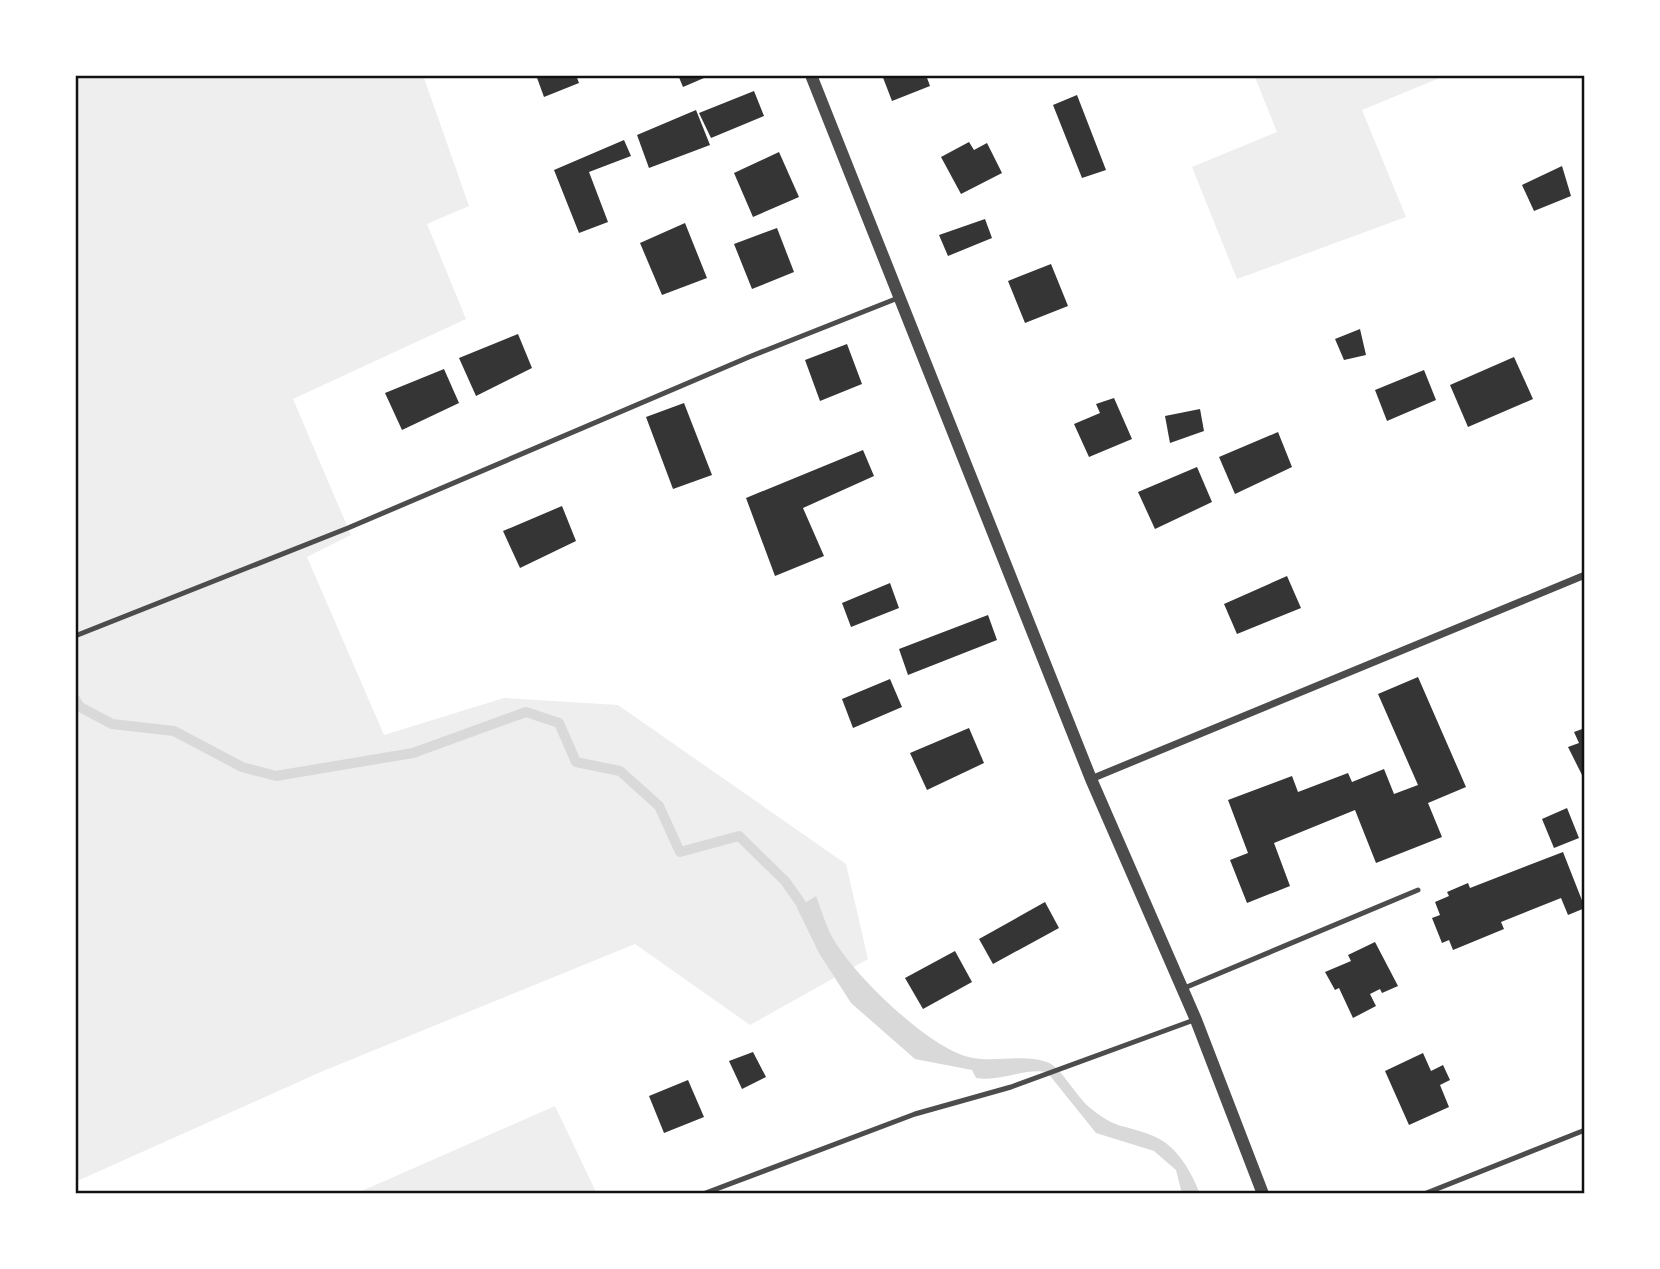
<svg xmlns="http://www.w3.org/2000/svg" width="1660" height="1269" font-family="Mulish,sans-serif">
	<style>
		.green { fill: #eee }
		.water { fill: #d9d9d9 }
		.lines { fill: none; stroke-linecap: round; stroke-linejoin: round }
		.stream { stroke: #d9d9d9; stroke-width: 10 }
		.building { fill: #353535 }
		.service { stroke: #4c4c4c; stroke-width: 5 }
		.minor { stroke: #4c4c4c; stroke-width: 7 }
		.tertiary { stroke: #4c4c4c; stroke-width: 12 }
		.neatline { fill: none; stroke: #111; stroke-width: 2.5 }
	</style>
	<rect width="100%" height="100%" fill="#fff"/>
	<!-- green -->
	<g class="green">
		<path d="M 75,75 L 423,75 L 469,206 L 427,224 L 466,319 L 293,399 L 351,535 L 307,557 L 384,735 L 504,698 L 618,705 L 846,864 L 868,959 L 750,1025 L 635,944 L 323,1071 L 75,1182 Z"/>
		<path d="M 1254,75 L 1447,75 L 1362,110 L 1406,217 L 1237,279 L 1192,167 L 1277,132 Z"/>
		<path d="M 555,1106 L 597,1194 L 355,1194 Z"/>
	</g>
	<!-- water -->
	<path class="water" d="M 816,896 C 821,909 825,923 831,935 C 850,972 932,1052 973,1058 C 996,1062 1024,1054 1047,1062 C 1060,1066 1076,1096 1089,1107 C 1115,1129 1122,1124 1151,1135 C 1176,1144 1191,1171 1200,1194 L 1182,1194 L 1176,1170 L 1154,1151 L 1096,1133 L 1047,1072 C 1023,1068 1000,1082 976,1078 L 972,1070 L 915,1059 L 851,1003 L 819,953 L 797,908 Z"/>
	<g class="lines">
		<!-- stream -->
		<path class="stream" d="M 75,699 L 80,707 L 112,724 L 174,731 L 242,767 L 276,776 L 413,753 L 526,712 L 559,723 L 576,762 L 620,771 L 659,806 L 680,852 L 739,836 L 785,881 L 809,915"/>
	</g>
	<!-- building -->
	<g class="building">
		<path d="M 536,75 L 576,75 L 579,83 L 544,97 Z"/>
		<path d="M 678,75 L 711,75 L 683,87 Z"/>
		<path d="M 882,75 L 926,75 L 930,86 L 892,101 Z"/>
		<path d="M 754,91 L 764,116 L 711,138 L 699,113 Z"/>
		<path d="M 1077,95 L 1106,170 L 1082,178 L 1053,105 Z"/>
		<path d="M 696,110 L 710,145 L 649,168 L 637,135 Z"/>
		<path d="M 624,140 L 631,156 L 589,172 L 608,222 L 579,233 L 554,170 Z"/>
		<path d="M 969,142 L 974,150 L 987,143 L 1002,173 L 961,194 L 941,157 Z"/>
		<path d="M 779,152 L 799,197 L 753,217 L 734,173 Z"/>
		<path d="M 1562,166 L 1571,196 L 1534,211 L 1522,185 Z"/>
		<path d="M 985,219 L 992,238 L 948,256 L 939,235 Z"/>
		<path d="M 685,223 L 707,278 L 662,295 L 640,243 Z"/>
		<path d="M 777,228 L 794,272 L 752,289 L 734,244 Z"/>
		<path d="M 1051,264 L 1068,306 L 1025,323 L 1008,281 Z"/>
		<path d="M 1360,329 L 1366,355 L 1344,360 L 1335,339 Z"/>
		<path d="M 518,334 L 532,368 L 476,396 L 459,358 Z"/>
		<path d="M 847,344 L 862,384 L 820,401 L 805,360 Z"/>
		<path d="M 1514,357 L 1533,399 L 1468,427 L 1450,385 Z"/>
		<path d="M 444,369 L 459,403 L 402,430 L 385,393 Z"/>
		<path d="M 1424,370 L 1436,400 L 1387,421 L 1375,390 Z"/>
		<path d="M 1114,398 L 1132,439 L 1089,457 L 1074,424 L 1100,413 L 1096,404 Z"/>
		<path d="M 684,403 L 712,475 L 673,489 L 646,417 Z"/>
		<path d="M 1200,409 L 1204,431 L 1170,443 L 1165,416 Z"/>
		<path d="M 1278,432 L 1292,467 L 1235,494 L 1219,457 Z"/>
		<path d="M 863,450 L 874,476 L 803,508 L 824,556 L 775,576 L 746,498 Z"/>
		<path d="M 1197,467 L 1212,502 L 1155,529 L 1138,492 Z"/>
		<path d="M 562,506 L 576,541 L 520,568 L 503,531 Z"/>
		<path d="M 1287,576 L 1301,608 L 1237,634 L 1224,604 Z"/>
		<path d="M 890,583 L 899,608 L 851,627 L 842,603 Z"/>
		<path d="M 988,615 L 997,640 L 908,675 L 899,649 Z"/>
		<path d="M 1418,677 L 1466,787 L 1428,803 L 1442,837 L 1376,863 L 1355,810 L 1274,843 L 1290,886 L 1247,903 L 1230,860 L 1248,853 L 1228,800 L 1292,776 L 1298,792 L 1348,773 L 1352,782 L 1384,769 L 1394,794 L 1418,785 L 1378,694 Z"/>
		<path d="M 890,679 L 902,707 L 853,728 L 842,699 Z"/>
		<path d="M 969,728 L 984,763 L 927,790 L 910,753 Z"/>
		<path d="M 1585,728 L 1585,781 L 1568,747 L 1579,743 L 1574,732 Z"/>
		<path d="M 1567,808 L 1579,838 L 1554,848 L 1542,819 Z"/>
		<path d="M 1563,852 L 1585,908 L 1568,915 L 1561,898 L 1501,922 L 1504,929 L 1453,950 L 1449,940 L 1442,943 L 1432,918 L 1440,915 L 1435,902 L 1449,896 L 1447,892 L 1468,883 L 1470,888 Z"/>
		<path d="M 1045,902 L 1059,928 L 993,964 L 979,939 Z"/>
		<path d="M 1375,942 L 1398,986 L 1382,993 L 1380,989 L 1370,994 L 1376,1006 L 1353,1018 L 1339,988 L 1335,990 L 1325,972 L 1351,961 L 1348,955 Z"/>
		<path d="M 955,951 L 972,982 L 923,1009 L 905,978 Z"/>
		<path d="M 753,1052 L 766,1077 L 742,1089 L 729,1061 Z"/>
		<path d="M 1423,1053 L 1431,1071 L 1443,1065 L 1450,1080 L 1440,1085 L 1449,1107 L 1409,1125 L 1385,1071 Z"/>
		<path d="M 688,1080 L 704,1117 L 664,1133 L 649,1096 Z"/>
	</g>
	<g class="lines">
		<!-- service -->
		<g class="service">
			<path d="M 75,636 L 348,528 L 749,357 L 898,298"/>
			<path d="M 1182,989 L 1418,890"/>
			<path d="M 703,1194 L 915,1114 L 1011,1087 L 1194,1020"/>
			<path d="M 1424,1194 L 1585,1130"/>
		</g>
		<!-- minor -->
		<path class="minor" d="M 1091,779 L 1585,575"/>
		<!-- tertiary -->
		<path class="tertiary" d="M 811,75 L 1091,779 L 1196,1020 L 1263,1194"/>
	</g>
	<!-- border -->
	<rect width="1660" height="1269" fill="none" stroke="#ffffff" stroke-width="154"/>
	<rect x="77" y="77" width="1506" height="1115" class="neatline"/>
</svg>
